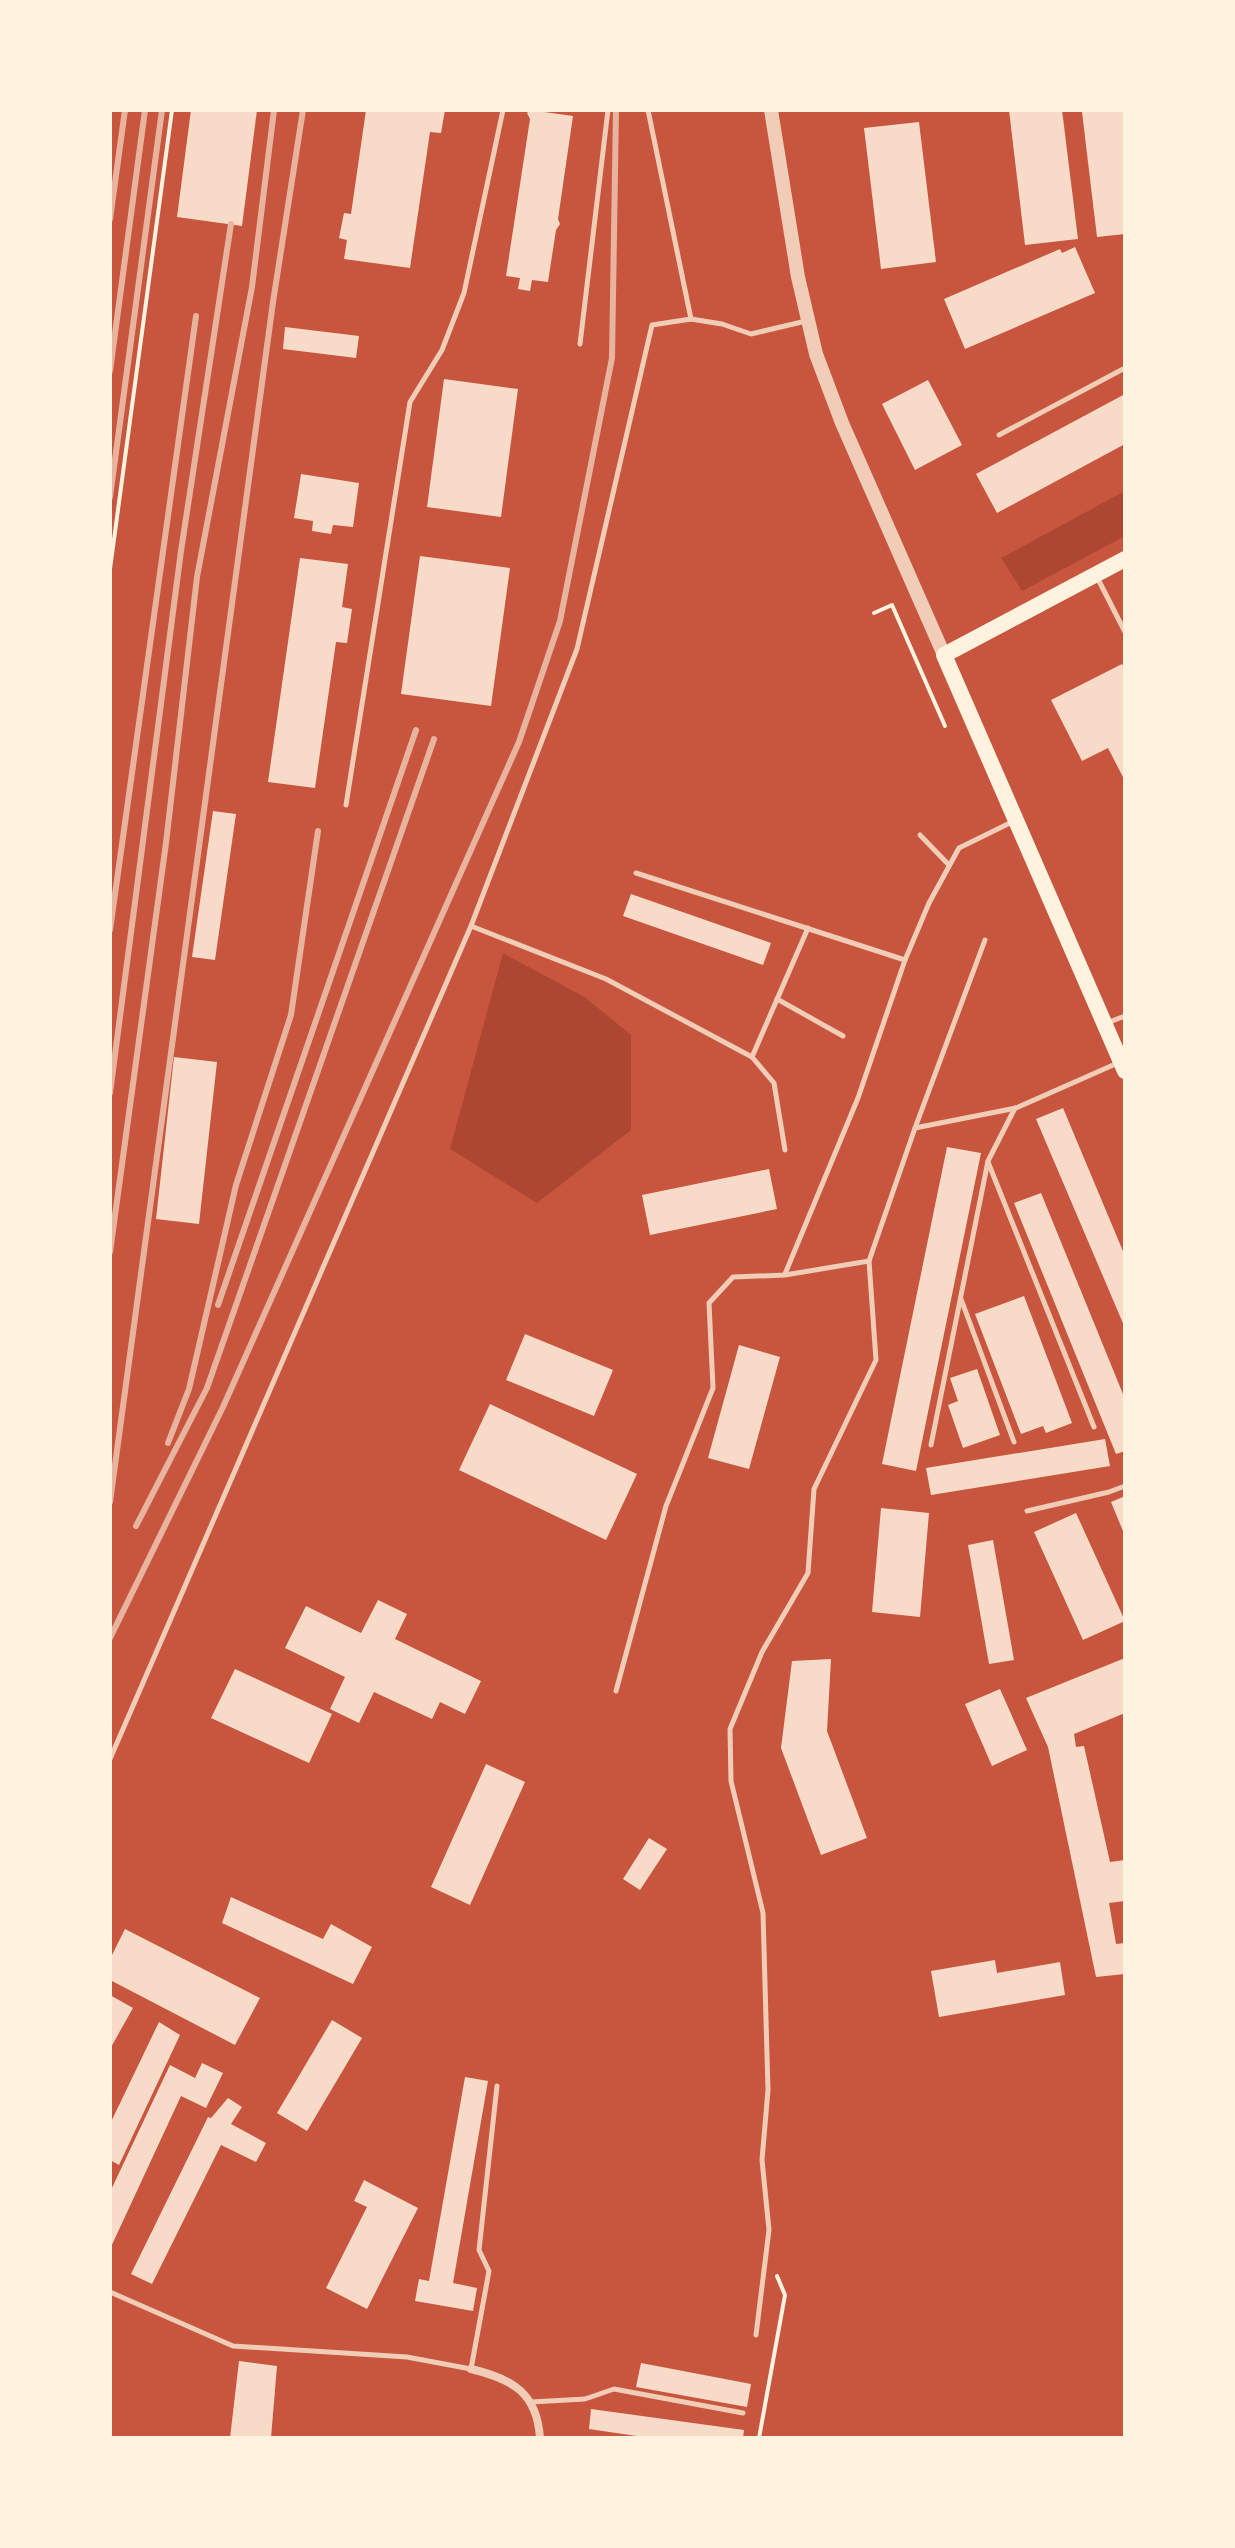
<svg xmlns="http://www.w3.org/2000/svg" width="1235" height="2548" font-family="'Roboto Condensed',sans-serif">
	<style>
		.green { fill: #ae4732 }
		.building { fill: #f7dbc8 }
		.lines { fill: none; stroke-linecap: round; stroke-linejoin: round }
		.path { stroke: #fff3e0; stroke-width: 4 }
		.service { stroke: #f1ccb7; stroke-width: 5 }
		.minor { stroke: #f1ccb7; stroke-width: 8 }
		.tertiary { stroke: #f1ccb7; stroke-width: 14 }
		.secondary { stroke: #fff3e0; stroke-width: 16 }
		.rail { stroke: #e9b49f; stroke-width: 6 }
	</style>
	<rect width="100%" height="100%" fill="#c8553d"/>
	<!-- green -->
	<g class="green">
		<path d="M 1125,491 L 1125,536 L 1022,591 L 1001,558 Z"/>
		<path d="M 503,953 L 586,998 L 631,1035 L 631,1130 L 537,1203 L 450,1149 Z"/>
	</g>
	<!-- building -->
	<g class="building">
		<path d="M 191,110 L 257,110 L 242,226 L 177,217 Z"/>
		<path d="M 366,110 L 445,110 L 441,133 L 430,132 L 410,268 L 344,259 L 347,240 L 339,238 L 344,213 L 351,214 Z"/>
		<path d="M 530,110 L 573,116 L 558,219 L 560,224 L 556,230 L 548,282 L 532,280 L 530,291 L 518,289 L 520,278 L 506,276 L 530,119 L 527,113 Z"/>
		<path d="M 1009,110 L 1062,110 L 1078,239 L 1025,245 Z"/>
		<path d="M 1100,110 L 1125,110 L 1125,234 L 1097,237 L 1082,112 Z"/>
		<path d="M 919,122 L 936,262 L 881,269 L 864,128 Z"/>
		<path d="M 1075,247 L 1095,293 L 965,349 L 944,299 L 1060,249 L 1062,253 Z"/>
		<path d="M 285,327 L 359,336 L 356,358 L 283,349 Z"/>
		<path d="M 444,379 L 518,389 L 501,517 L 427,507 Z"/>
		<path d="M 928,380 L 962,445 L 915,470 L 882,404 Z"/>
		<path d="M 1125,394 L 1125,444 L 997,513 L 976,474 Z"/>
		<path d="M 301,474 L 359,483 L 353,527 L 333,525 L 331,534 L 312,531 L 313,521 L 294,518 Z"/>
		<path d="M 420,556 L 510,568 L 491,706 L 401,694 Z"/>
		<path d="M 300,558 L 348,564 L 342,607 L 352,609 L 347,643 L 336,642 L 315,788 L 268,782 Z"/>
		<path d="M 1122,664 L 1125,669 L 1125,781 L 1108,748 L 1082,761 L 1051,700 Z"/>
		<path d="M 213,811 L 236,814 L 215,960 L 192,957 Z"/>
		<path d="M 631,894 L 771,943 L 763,965 L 623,916 Z"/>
		<path d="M 174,1057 L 217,1062 L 199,1224 L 156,1219 Z"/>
		<path d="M 1063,1108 L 1125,1256 L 1125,1328 L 1036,1119 Z"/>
		<path d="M 947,1147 L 981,1153 L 916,1471 L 882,1464 Z"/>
		<path d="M 769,1169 L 777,1209 L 650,1235 L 642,1195 Z"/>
		<path d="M 1041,1193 L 1125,1399 L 1125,1451 L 1116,1454 L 1014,1203 Z"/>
		<path d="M 1024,1296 L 1072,1423 L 1046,1433 L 1043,1426 L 1021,1434 L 975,1314 Z"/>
		<path d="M 525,1334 L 613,1370 L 594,1416 L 506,1380 Z"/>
		<path d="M 739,1345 L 780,1357 L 749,1469 L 708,1458 Z"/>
		<path d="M 977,1369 L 1000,1435 L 963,1448 L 948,1405 L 958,1401 L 950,1378 Z"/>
		<path d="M 490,1404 L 637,1474 L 606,1540 L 459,1470 Z"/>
		<path d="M 1105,1439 L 1110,1466 L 931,1495 L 926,1468 Z"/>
		<path d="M 1125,1496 L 1125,1536 L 1111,1502 Z"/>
		<path d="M 881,1508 L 929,1513 L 920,1617 L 872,1612 Z"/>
		<path d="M 1076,1513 L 1125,1621 L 1083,1640 L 1034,1532 Z"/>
		<path d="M 993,1540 L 1014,1660 L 989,1664 L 968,1545 Z"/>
		<path d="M 378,1600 L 407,1614 L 395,1639 L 481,1681 L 465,1714 L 440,1702 L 432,1719 L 374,1692 L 359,1723 L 330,1709 L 345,1677 L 285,1648 L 306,1606 L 361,1633 Z"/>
		<path d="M 1125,1658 L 1125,1713 L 1074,1734 L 1076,1747 L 1084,1746 L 1110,1862 L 1125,1860 L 1125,1901 L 1109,1903 L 1116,1944 L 1125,1943 L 1125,1974 L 1096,1977 L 1048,1747 L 1026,1698 Z"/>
		<path d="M 831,1659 L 827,1731 L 867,1838 L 821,1855 L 781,1748 L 792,1661 Z"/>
		<path d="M 235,1669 L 332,1714 L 309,1763 L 211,1718 Z"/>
		<path d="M 1000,1689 L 1027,1750 L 992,1766 L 965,1704 Z"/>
		<path d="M 486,1764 L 525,1782 L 470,1905 L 431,1887 Z"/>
		<path d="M 649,1838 L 667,1849 L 640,1890 L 623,1879 Z"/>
		<path d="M 231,1897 L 323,1939 L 331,1924 L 372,1947 L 353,1984 L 222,1923 Z"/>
		<path d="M 125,1929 L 260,1998 L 235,2045 L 110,1980 L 110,1959 Z"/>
		<path d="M 995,1960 L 997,1973 L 1060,1962 L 1065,1995 L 939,2017 L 931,1971 Z"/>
		<path d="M 110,1995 L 133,2008 L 110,2049 Z"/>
		<path d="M 332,2020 L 362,2038 L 307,2131 L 277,2113 Z"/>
		<path d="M 159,2022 L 180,2035 L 119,2165 L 110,2160 L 110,2124 Z"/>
		<path d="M 202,2063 L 223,2073 L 206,2108 L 181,2096 L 110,2249 L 110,2192 L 170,2065 L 195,2078 Z"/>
		<path d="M 465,2077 L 488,2081 L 453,2283 L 477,2288 L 473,2311 L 415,2301 L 419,2279 L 429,2281 Z"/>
		<path d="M 228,2098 L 242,2107 L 231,2124 L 266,2143 L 256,2162 L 221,2145 L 152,2284 L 131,2274 L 208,2117 L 211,2118 Z"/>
		<path d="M 364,2180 L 418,2208 L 367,2309 L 326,2288 L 367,2207 L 354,2201 Z"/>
		<path d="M 239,2361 L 277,2366 L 271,2438 L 230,2438 Z"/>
		<path d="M 641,2363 L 751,2384 L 747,2407 L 636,2387 Z"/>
		<path d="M 591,2409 L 744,2430 L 743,2438 L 650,2438 L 589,2429 Z"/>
	</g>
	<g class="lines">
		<!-- path -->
		<g class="path">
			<path d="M 110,569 L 172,110"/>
			<path d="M 874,613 L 892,605 L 945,726"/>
			<path d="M 759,2438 L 785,2295 L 777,2276"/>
		</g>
		<!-- service -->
		<g class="service">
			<path d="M 648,110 L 691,319"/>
			<path d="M 580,344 L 608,110"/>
			<path d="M 999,435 L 1125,368"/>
			<path d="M 1098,579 L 1125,632"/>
			<path d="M 346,805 L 410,402 L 442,350 L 464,293 L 503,110"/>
			<path d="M 920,835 L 949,865"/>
			<path d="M 636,873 L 905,960"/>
			<path d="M 471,926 L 606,979 L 752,1057 L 808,928"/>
			<path d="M 777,999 L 843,1036"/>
			<path d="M 1107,1023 L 1125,1016"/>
			<path d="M 752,1057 L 774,1083 L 785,1150"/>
			<path d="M 915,1128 L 985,940"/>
			<path d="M 988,1162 L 1094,1427"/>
			<path d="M 785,1274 L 858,1098 L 905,960 L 929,903 L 959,848 L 1014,821"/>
			<path d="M 961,1299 L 1014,1442"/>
			<path d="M 931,1445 L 988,1161 L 1015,1108"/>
			<path d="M 1027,1511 L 1109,1492 L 1125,1486"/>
			<path d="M 616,1691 L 666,1506 L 713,1388 L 709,1303 L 733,1277 L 785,1275 L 869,1261 L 915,1128 L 1016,1108 L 1120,1062"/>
			<path d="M 110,1759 L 471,926 L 577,649 L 652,325 L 691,319 L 722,324 L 751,334 L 806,321"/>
			<path d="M 110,2292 L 233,2346 L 407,2357 L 471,2369 L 489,2271 L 479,2250 L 497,2086"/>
			<path d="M 756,2335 L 769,2230 L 762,2160 L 768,2090 L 763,1913 L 731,1781 L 730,1729 L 762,1652 L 808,1573 L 814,1489 L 876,1360 L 869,1261"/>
			<path d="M 531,2402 L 585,2399 L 614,2389 L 743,2413"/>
		</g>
		<!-- minor -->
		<path class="minor" d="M 471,2369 C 513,2379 537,2393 540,2438"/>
		<!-- tertiary -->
		<path class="tertiary" d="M 771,110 L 798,277 L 816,354 L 842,423 L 944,655"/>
		<!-- secondary -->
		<path class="secondary" d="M 1125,559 L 944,655 L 1125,1071"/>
		<!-- rail -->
		<g class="rail">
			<path d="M 110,219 L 125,110"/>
			<path d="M 110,371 L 145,110"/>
			<path d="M 110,497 L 162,110"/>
			<path d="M 110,930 L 196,316"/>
			<path d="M 110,1093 L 181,551 L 231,224"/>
			<path d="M 110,1252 L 166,843 L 197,577 L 252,287 L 274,110"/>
			<path d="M 218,1305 L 416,730"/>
			<path d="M 168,1443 L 189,1389 L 236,1185 L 291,1015 L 318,831"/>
			<path d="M 110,1502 L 273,302 L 303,110"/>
			<path d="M 136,1526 L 207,1388 L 434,739"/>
			<path d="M 110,1638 L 223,1407 L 519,742 L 560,621 L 612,358 L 616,110"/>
		</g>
	</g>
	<!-- border -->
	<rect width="1235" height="2548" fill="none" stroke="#fff3e0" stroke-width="224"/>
</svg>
